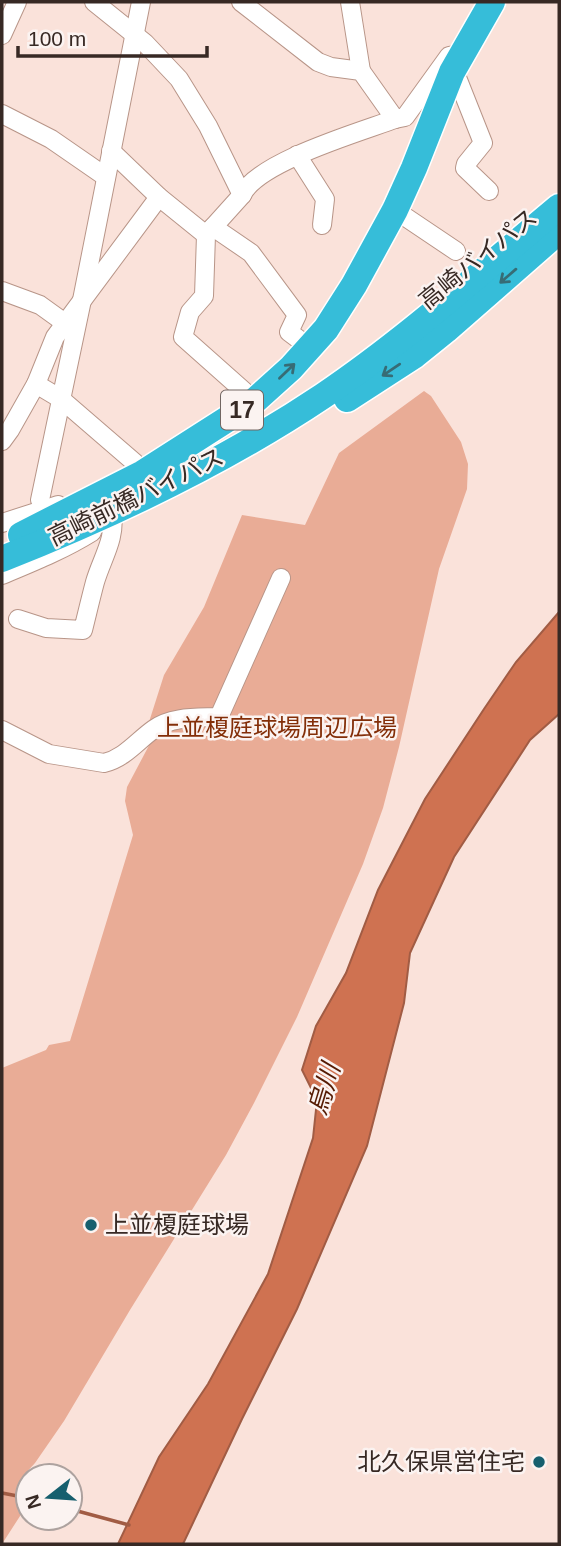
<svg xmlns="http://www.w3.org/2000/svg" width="561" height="1546" font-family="Arial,'Noto Sans JP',sans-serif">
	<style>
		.green { fill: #e9ac96 }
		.water { fill: #cf7251; stroke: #a15c44; stroke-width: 2 }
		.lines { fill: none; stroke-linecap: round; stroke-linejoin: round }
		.stream { stroke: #a15c44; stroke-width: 3.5 }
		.minor-casing { stroke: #b89588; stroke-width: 20 }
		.highway-casing { stroke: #fff; stroke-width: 29 }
		.minor { stroke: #fff; stroke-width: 18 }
		.highway { stroke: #36bdd9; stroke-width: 26 }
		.oneway { stroke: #376c75 }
		.poi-dot { fill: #165f6e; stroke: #fbf3f1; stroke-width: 2.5 }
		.labels { text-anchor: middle; stroke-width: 5; stroke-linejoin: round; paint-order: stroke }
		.shield { fill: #fbf3f1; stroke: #726662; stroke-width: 2 }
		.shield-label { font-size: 23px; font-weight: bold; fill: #372924 }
		.street-label { font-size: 24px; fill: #372924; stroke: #fbf3f1 }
		.park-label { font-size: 24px; fill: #832e08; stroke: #fbf3f1 }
		.poi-label { font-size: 24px; fill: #372924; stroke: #fbf3f1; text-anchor: start }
		.water-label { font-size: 26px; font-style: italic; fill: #561b03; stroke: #fbf3f1 }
	</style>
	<rect width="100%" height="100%" fill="#fae2da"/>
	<!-- green -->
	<path class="green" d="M 424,391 L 431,396 L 461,442 L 468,464 L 467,489 L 439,569 L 399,747 L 383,808 L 363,864 L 297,1017 L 254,1103 L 226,1155 L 130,1310 L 64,1421 L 35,1463 L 24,1475 L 22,1513 L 2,1544 L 2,1068 L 46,1050 L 49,1045 L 70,1041 L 133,835 L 125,801 L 127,787 L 154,736 L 149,722 L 164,675 L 204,607 L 242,515 L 305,525 L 339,453 Z"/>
	<!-- water -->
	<path class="water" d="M 559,612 L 559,714 L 530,740 L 454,857 L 410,953 L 404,1003 L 367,1146 L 297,1309 L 242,1419 L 183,1544 L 118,1544 L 159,1457 L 208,1384 L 268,1274 L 313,1138 L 317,1100 L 302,1070 L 316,1026 L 346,973 L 378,890 L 425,799 L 484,709 L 516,662 Z"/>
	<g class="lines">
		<!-- stream -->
		<g class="stream">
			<path d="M 2,1493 L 28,1498"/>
			<path d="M 70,1509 L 129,1525"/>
		</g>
		<defs>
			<g id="minor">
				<path d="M 94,2 L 145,43 L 179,79 L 208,126 L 242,195"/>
				<path d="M 241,2 L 318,62 L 331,67 L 361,71 L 395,119"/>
				<path d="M 350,2 L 361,71"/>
				<path d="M 2,35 L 17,2"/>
				<path d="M 452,72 L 458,80 L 483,143 L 466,164 L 465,168 L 489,191"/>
				<path d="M 2,114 L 51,139 L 106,177"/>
				<path d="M 111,151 L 159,197 L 206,235"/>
				<path d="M 297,155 L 325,199 L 322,225"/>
				<path d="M 395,210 L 456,251"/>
				<path d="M 213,227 L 251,253 L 297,315 L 289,332 L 305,344 L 308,349"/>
				<path d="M 2,291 L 40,305 L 65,323"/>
				<path d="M 36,384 L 61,399 L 134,462 L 143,473 L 134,476"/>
				<path d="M 255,401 L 183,337 L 190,312 L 204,296 L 206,235 L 242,195 C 257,162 360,132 395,119 L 405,117 L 449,56 L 454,55"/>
				<path d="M 2,441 L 10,430 L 36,384 L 55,337 L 159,197"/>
				<path d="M 40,500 L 82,300 L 141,2"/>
				<path d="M 2,523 L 58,505"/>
				<path d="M 2,575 C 33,562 63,550 92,532"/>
				<path d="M 18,619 L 46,628 L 83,630 C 87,614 91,597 95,582 C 102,558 116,539 112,513"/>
				<path d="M 2,730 L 49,754 L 104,763 C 125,758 137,741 154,729 C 172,716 197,718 219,717 L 281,578"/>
			</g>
			<g id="highway">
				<path d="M 347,399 L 415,355 L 446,330 L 559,231"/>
				<path d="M 21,535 L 143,473 L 251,404 L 291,368 L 326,329 L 354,285 L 395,210 L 414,168 L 452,72 L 492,2"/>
				<path d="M 2,559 C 113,515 223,463 323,396 C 406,340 482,271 559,207"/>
			</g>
		</defs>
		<!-- minor casing -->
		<use href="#minor" class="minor-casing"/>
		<!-- highway casing -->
		<use href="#highway" class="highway-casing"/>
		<!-- minor -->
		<use href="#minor" class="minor"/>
		<!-- highway -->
		<use href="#highway" class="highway"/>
	</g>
	<!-- one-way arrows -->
	<defs><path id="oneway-shaft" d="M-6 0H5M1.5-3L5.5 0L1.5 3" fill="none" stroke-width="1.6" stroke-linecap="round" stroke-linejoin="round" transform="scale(1.75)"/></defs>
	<g class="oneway">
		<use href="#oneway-shaft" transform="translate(508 276) rotate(139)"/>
		<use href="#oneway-shaft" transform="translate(391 370) rotate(146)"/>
		<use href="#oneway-shaft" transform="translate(287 371) rotate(-44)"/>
	</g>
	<!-- markers -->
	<g class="poi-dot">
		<circle cx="91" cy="1225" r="7"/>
		<circle cx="539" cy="1462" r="7"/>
	</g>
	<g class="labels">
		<!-- shield labels -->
		<rect class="shield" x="221" y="390.5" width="42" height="39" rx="5"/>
		<g class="shield-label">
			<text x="242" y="418">17</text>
		</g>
		<!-- street labels -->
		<g class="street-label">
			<text transform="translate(478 259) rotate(-39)" y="8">高崎バイパス</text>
			<text transform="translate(136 497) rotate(-26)" y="8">高崎前橋バイパス</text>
		</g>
		<!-- park labels -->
		<g class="park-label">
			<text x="277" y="736">上並榎庭球場周辺広場</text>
		</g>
		<!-- poi labels -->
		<g class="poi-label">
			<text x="105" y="1233">上並榎庭球場</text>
			<text x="525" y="1470" text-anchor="end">北久保県営住宅</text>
		</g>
		<!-- water labels -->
		<g class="water-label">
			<text transform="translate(324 1089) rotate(-73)" y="9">烏川</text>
		</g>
	</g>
	<!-- border -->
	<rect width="561" height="1546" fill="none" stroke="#372924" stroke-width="7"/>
	<!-- north arrow -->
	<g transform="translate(49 1497) rotate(253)"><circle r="33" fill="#fbf3f1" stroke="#ada29f" stroke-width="2"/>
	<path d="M0-5L12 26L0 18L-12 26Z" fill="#165f6e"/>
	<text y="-10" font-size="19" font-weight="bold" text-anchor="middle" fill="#372924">N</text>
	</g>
	<!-- scale -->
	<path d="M18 46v10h189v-10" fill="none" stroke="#372924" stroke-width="3.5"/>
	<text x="28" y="46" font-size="21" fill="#372924" stroke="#fbf3f1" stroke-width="5" paint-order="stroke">100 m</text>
</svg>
